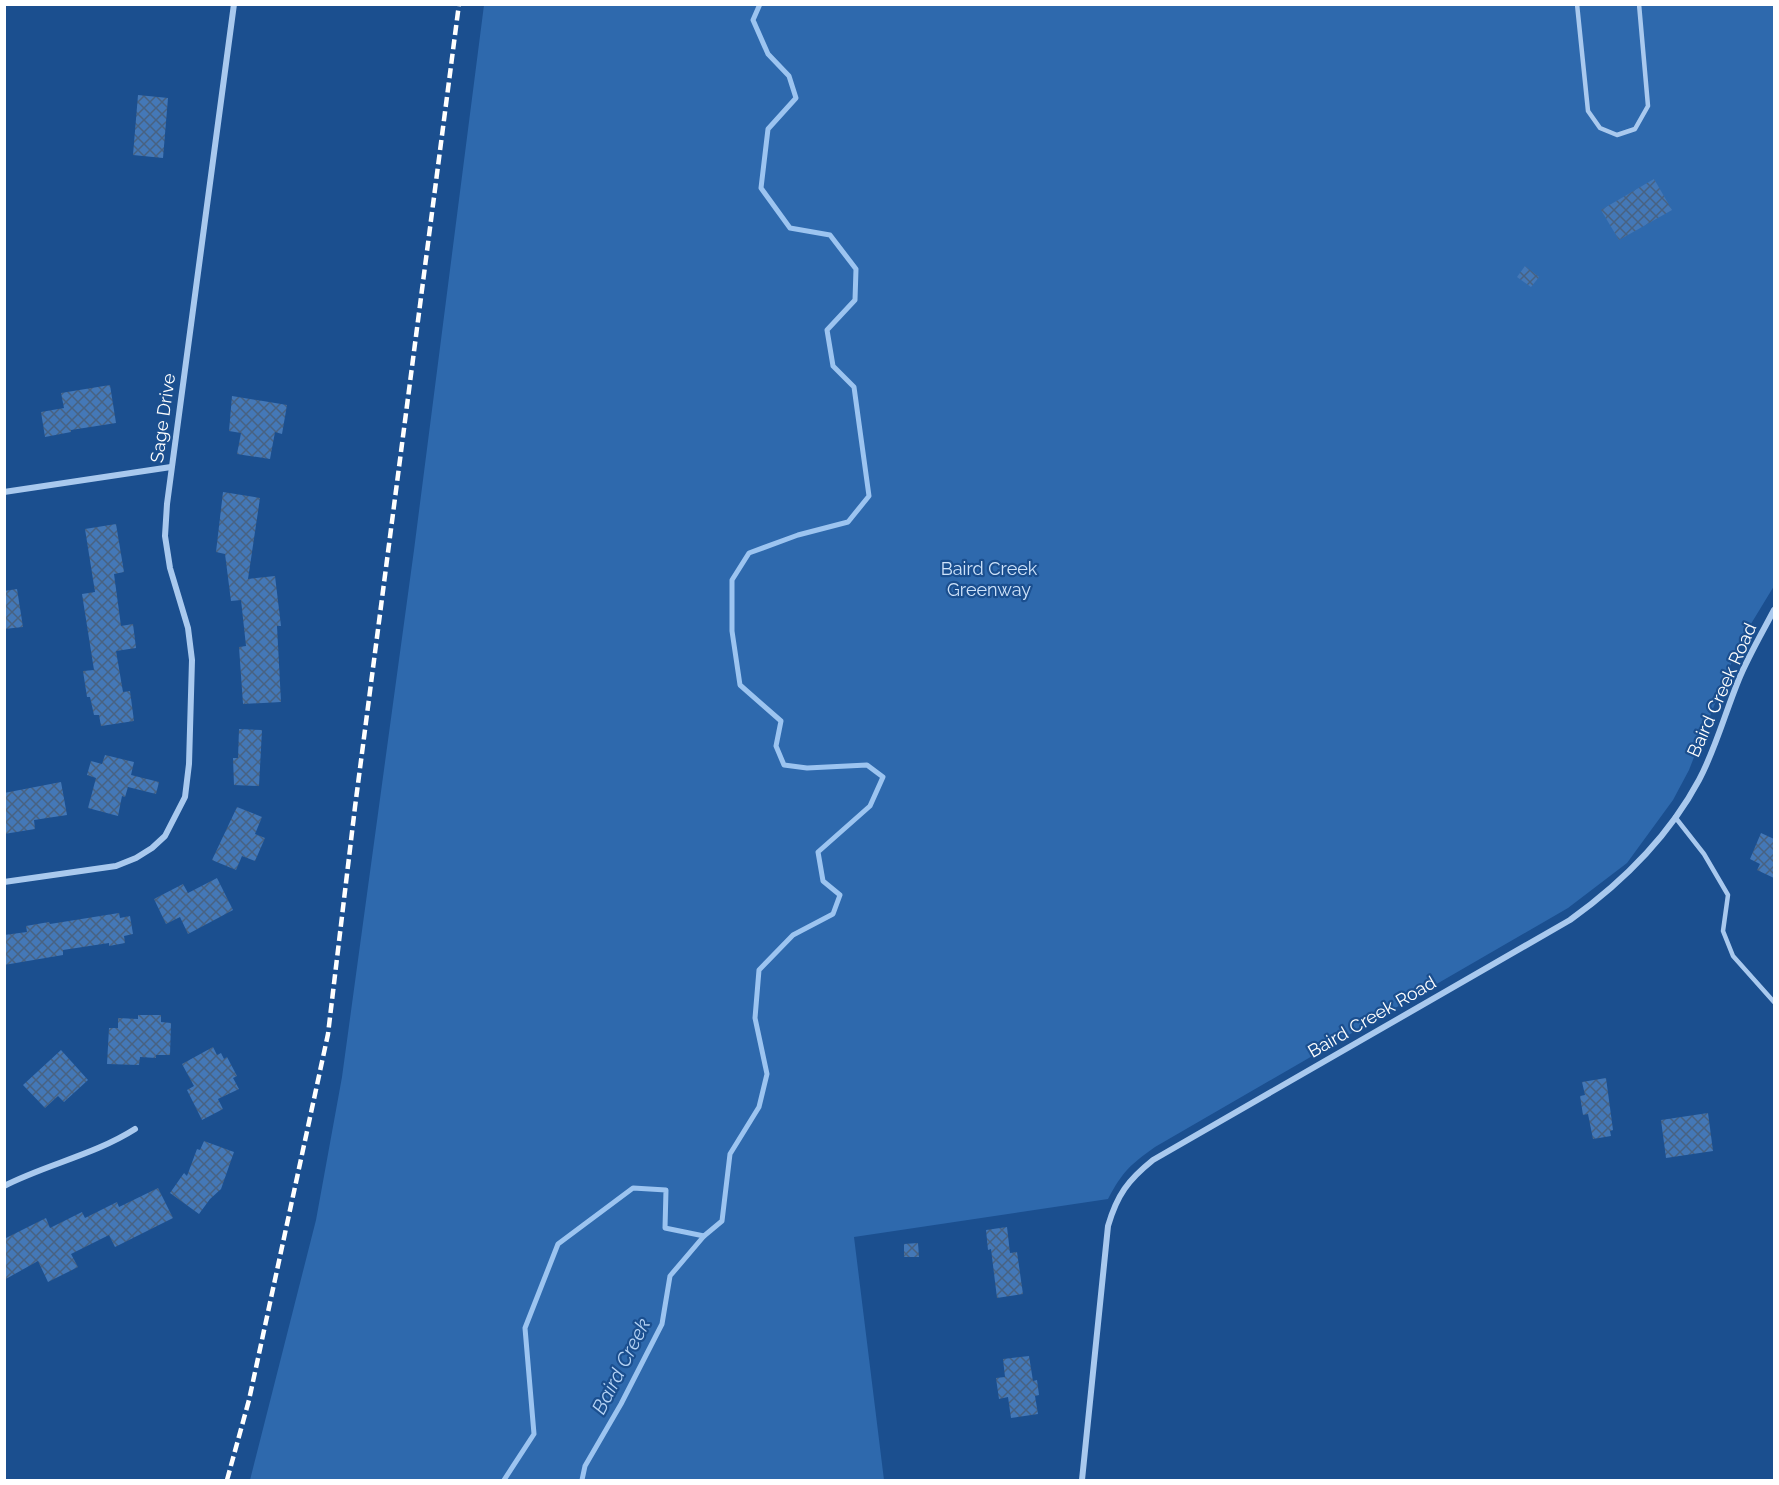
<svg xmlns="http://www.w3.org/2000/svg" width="1779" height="1485" font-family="Raleway,sans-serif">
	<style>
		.park { fill: #2e69ad }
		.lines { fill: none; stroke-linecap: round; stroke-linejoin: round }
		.stream { stroke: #9cc4f0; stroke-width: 5 }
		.building { fill: url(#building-cross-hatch) }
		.lane { stroke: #a9c9ee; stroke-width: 4.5 }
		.street { stroke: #a9c9ee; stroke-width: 6 }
		.rail { stroke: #fff; stroke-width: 4.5; stroke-dasharray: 10 4.5; stroke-linecap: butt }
		.labels { text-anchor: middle; stroke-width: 4.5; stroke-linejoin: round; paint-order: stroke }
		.street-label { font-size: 18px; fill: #fff; stroke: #1b4f8f }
		.park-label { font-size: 18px; fill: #cfe3fa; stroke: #1b4f8f }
		.water-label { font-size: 20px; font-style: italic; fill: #b5d3f5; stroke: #1b4f8f }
	</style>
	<defs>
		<pattern id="building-cross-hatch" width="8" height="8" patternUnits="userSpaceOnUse" patternTransform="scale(1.5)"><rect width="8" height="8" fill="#4478b7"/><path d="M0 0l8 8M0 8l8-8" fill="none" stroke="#486282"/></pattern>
	</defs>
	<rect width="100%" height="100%" fill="#1b4f8f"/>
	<!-- park -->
	<path class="park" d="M 484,5 L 1774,5 L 1774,586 L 1743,637 L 1725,678 L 1689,770 L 1673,800 L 1627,863 L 1568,908 L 1155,1147 C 1130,1165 1123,1171 1108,1199 L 854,1237 L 884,1480 L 250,1480 L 316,1220 L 342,1077 L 414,550 Z"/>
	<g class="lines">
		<!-- stream -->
		<g class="stream">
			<path d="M 504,1480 L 534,1434 L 525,1328 L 558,1244 L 633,1188 L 666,1190 L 665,1228 L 704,1236 L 722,1221 L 730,1154 L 759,1107 L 767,1074 L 755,1018 L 759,970 L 793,935 L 833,914 L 840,895 L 823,881 L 818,852 L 870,806 L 883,777 L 867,765 L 807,768 L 784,765 L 776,746 L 781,721 L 740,685 L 732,631 L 732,580 L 749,553 L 798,535 L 848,522 L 869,496 L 854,387 L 833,366 L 827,330 L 855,300 L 856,269 L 830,235 L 790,228 L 761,188 L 768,129 L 796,98 L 789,76 L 768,54 L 753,20 L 760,4"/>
			<path d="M 582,1480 L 585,1466 L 621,1404 L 662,1324 L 670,1276 L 704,1236"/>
		</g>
	</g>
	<!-- building -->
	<g class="building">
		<path d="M 138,95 L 168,98 L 163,158 L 133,155 Z"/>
		<path d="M 1654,179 L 1672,210 L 1619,240 L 1601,210 Z"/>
		<path d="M 1525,266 L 1539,277 L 1531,287 L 1517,277 Z"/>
		<path d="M 110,385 L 116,423 L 71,430 L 71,432 L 45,437 L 41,412 L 64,408 L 61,393 Z"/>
		<path d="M 232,396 L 287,405 L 282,434 L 275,432 L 270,459 L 237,454 L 241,433 L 229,431 Z"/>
		<path d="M 223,492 L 260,498 L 248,579 L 275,576 L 281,626 L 277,626 L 281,702 L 243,704 L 239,647 L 246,646 L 241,600 L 231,601 L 225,554 L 216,552 Z"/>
		<path d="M 116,524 L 124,572 L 114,574 L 121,626 L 133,624 L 136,648 L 116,651 L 123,692 L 130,691 L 134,721 L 101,726 L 99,715 L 94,715 L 90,697 L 87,697 L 83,671 L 94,670 L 82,594 L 95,592 L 85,529 Z"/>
		<path d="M 17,589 L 23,627 L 4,629 L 4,591 Z"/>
		<path d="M 239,729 L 262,730 L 259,786 L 234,785 L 233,758 L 238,758 Z"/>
		<path d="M 105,755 L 134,762 L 131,775 L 159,782 L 156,794 L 128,787 L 125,797 L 122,796 L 118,816 L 88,808 L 96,778 L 87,775 L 91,761 L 102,764 Z"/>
		<path d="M 61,782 L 67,815 L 34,820 L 35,829 L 4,834 L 4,793 Z"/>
		<path d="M 237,807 L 262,817 L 255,834 L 265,838 L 255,861 L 242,856 L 236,870 L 212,860 Z"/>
		<path d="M 1761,833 L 1774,839 L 1774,878 L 1757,870 L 1760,864 L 1750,859 Z"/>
		<path d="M 217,878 L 233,910 L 188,934 L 180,917 L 166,924 L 154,899 L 183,884 L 188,893 Z"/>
		<path d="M 119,913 L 120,918 L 130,916 L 133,934 L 124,936 L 125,943 L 109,946 L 109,943 L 63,950 L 63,955 L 4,965 L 4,935 L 27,932 L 26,926 L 49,922 L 50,924 Z"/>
		<path d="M 138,1015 L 161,1015 L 161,1022 L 171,1023 L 170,1055 L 156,1055 L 156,1058 L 140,1057 L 139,1065 L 107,1064 L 109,1028 L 118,1028 L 118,1018 L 138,1019 Z"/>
		<path d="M 213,1047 L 217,1055 L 221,1053 L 224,1059 L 227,1057 L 237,1076 L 233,1078 L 239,1089 L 218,1099 L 223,1109 L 202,1120 L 187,1090 L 194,1086 L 182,1064 Z"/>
		<path d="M 61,1050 L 88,1080 L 64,1102 L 58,1096 L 45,1108 L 23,1085 Z"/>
		<path d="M 1606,1078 L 1613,1130 L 1610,1131 L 1611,1136 L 1593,1139 L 1588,1114 L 1583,1115 L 1580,1096 L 1585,1095 L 1582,1082 Z"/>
		<path d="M 1708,1113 L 1713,1151 L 1666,1158 L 1661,1120 Z"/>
		<path d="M 204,1141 L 234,1152 L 221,1189 L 210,1199 L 199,1214 L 170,1193 L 184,1173 L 187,1176 L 197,1149 L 200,1150 Z"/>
		<path d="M 158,1188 L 173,1218 L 115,1247 L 109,1235 L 71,1254 L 78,1267 L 48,1282 L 38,1261 L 4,1280 L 4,1239 L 46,1218 L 50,1228 L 82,1212 L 85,1218 L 117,1202 L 119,1207 Z"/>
		<path d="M 1007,1227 L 1010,1253 L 1017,1252 L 1023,1294 L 997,1298 L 991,1249 L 988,1250 L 986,1230 Z"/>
		<path d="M 918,1243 L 919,1257 L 904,1257 L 904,1244 Z"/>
		<path d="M 1029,1356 L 1033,1381 L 1037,1380 L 1039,1395 L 1035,1396 L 1038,1414 L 1011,1418 L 1008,1397 L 999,1399 L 996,1378 L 1005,1377 L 1003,1359 Z"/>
	</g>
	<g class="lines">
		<!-- lane -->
		<g class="lane">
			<path d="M 1577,4 L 1588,111 L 1600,128 L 1617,135 L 1635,129 L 1648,106 L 1639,4"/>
			<path d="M 1675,817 L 1704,854 L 1728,895 L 1723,931 L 1733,956 L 1774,1002"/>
		</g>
		<!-- street -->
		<g class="street">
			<path d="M 4,492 L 171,467"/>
			<path d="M 4,882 L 116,866 L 136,858 L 152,848 L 165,836 L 185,797 L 189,764 L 192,660 L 188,628 L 170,568 L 165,536 L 167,504 L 234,4"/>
			<path d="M 4,1186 C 47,1164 94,1155 135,1129"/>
			<path d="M 1082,1480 L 1108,1226 C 1117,1195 1128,1180 1153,1160 L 1570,920 C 1623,882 1668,838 1699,780 C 1716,748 1725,713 1739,679 C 1749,655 1762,633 1774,610"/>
		</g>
		<!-- rail -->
		<path class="rail" d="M 227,1480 L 249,1400 L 328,1034 L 355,807 L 459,4"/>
	</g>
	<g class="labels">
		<!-- street labels -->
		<g class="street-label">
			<text transform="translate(163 418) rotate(-82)" y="6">Sage Drive</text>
			<text transform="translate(1722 690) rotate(-66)" y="6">Baird Creek Road</text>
			<text transform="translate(1372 1017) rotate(-30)" y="6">Baird Creek Road</text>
		</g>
		<!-- park labels -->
		<g class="park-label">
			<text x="989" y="575">Baird Creek<tspan x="989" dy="21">Greenway</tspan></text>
		</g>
		<!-- water labels -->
		<g class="water-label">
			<text transform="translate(621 1366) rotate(-63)" y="7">Baird Creek</text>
		</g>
	</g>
	<!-- border -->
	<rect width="1779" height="1485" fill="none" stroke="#ffffff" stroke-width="12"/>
</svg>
